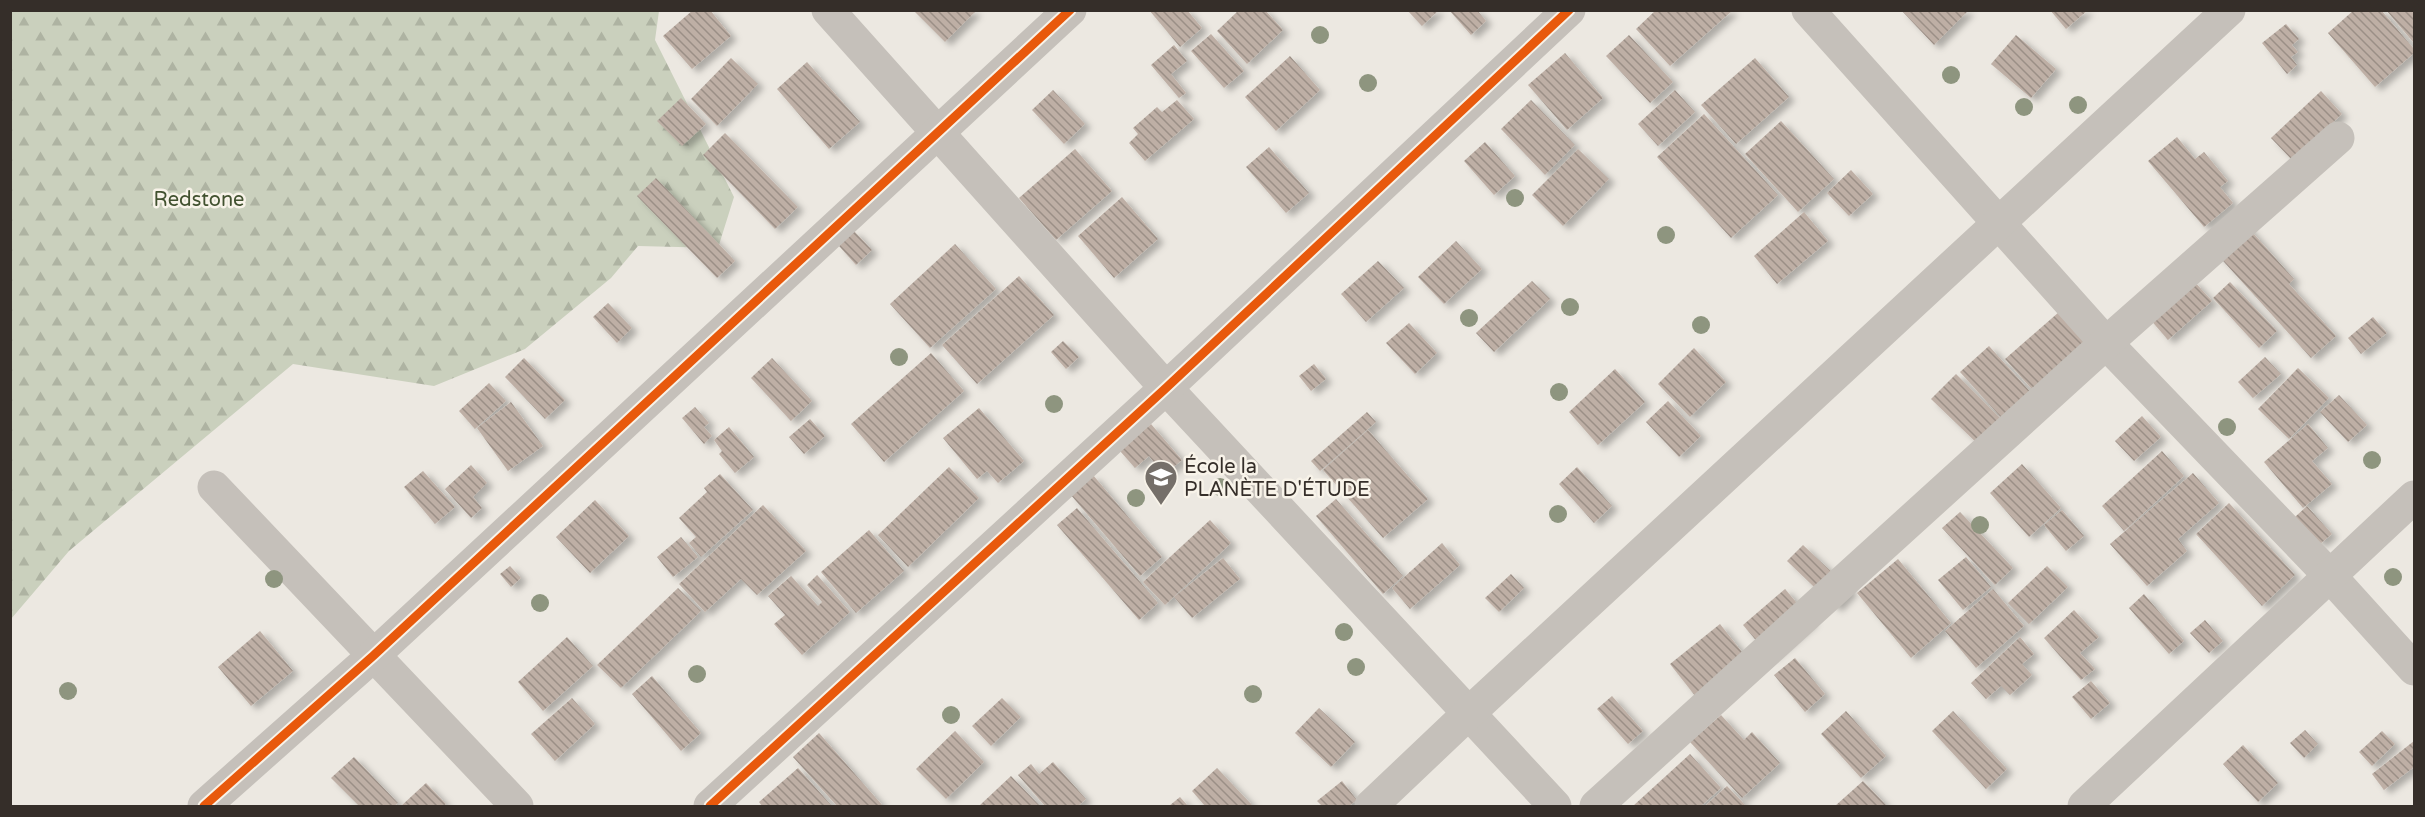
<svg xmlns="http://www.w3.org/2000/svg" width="2425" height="817" font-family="'Varela Round',sans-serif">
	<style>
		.forest { fill: url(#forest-firs) }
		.building { fill: url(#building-back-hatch); filter: url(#shadow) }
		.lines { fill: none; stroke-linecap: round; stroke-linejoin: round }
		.minor { stroke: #c5c0ba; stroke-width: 33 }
		.cycleway-casing { stroke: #f8f3e9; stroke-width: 13 }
		.cycleway { stroke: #e8590c; stroke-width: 9 }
		.tree { fill: #8e957f }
		.labels { text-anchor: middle; stroke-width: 5; stroke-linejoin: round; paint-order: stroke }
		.park-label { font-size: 20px; fill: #41512f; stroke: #f8f3e9 }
		.poi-label { font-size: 20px; fill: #352e29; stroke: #f8f3e9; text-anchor: start }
	</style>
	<defs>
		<pattern id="forest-firs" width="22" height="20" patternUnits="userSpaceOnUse" patternTransform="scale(1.5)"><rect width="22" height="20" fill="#cad0bd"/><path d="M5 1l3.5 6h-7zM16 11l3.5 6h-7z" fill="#aeb3a2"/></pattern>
		<pattern id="building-back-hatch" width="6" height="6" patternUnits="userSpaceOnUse" patternTransform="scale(1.5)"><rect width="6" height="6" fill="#beafa5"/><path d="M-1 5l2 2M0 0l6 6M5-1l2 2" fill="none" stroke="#9b8f86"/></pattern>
		<filter id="shadow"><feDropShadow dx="6" dy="4" stdDeviation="3" flood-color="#0004"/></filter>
	</defs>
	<rect width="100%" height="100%" fill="#ece8e1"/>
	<!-- forest -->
	<path class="forest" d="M 11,11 L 659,11 L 655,40 L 734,197 L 718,248 L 638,246 L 611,278 L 525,349 L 434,386 L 293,364 L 69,551 L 11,619 Z"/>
	<!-- building -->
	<g class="building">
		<path d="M 693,10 L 710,10 L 731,36 L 692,69 L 663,36 Z"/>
		<path d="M 913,10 L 973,10 L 975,12 L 945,42 Z"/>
		<path d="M 1149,10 L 1187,10 L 1202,28 L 1180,47 Z"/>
		<path d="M 1239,10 L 1265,10 L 1283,30 L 1247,64 L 1217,31 Z"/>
		<path d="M 1407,10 L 1439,10 L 1422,26 Z"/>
		<path d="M 1449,10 L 1477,10 L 1486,21 L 1471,35 Z"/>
		<path d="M 1656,10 L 1733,10 L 1670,66 L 1636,29 Z"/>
		<path d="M 1901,10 L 1969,10 L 1934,45 Z"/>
		<path d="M 2050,10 L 2088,10 L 2066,29 Z"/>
		<path d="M 2354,10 L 2381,10 L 2414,49 L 2414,53 L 2375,87 L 2328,33 Z"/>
		<path d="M 2386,10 L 2414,10 L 2414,43 Z"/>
		<path d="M 2286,24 L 2299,39 L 2292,45 L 2298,52 L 2291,57 L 2297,65 L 2287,74 L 2262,43 Z"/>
		<path d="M 1211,34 L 1244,71 L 1224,88 L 1191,51 Z"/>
		<path d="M 1629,35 L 1673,82 L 1650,103 L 1606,56 Z"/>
		<path d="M 2016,35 L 2056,69 L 2031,98 L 1991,64 Z"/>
		<path d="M 1174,45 L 1187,61 L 1171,74 L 1186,93 L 1179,98 L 1151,65 Z"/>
		<path d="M 1565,53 L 1603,98 L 1567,130 L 1528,85 Z"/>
		<path d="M 1290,56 L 1320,90 L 1276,131 L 1245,97 Z"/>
		<path d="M 731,58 L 758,84 L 717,126 L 691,99 Z"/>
		<path d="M 1755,58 L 1789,97 L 1736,144 L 1701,105 Z"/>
		<path d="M 807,62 L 860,122 L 829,149 L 777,89 Z"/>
		<path d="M 1053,90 L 1085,124 L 1064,144 L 1032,110 Z"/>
		<path d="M 1675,90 L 1695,112 L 1658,146 L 1638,124 Z"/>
		<path d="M 2321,91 L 2342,114 L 2292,160 L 2271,138 Z"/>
		<path d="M 681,98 L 706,124 L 682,146 L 657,121 Z"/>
		<path d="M 1177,100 L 1194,119 L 1145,161 L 1129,143 L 1138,134 L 1133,128 L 1157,107 L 1162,112 Z"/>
		<path d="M 1531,100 L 1575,145 L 1545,175 L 1501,129 Z"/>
		<path d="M 1704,114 L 1778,195 L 1731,238 L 1657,157 Z"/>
		<path d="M 1781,121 L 1834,179 L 1798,212 L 1745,154 Z"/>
		<path d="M 725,133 L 798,207 L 775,229 L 703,155 Z"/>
		<path d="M 2177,137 L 2195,159 L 2204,152 L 2228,181 L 2220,187 L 2233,203 L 2204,227 L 2148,161 Z"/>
		<path d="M 1485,142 L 1515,176 L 1494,195 L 1464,161 Z"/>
		<path d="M 1269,147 L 1309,193 L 1286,213 L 1246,167 Z"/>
		<path d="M 1075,149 L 1112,191 L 1056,240 L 1019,198 Z"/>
		<path d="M 1578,149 L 1609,179 L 1563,226 L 1532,195 Z"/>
		<path d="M 1851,170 L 1873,194 L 1849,216 L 1827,193 Z"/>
		<path d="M 656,178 L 735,261 L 717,278 L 637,196 Z"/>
		<path d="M 1122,197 L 1158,239 L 1114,278 L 1078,236 Z"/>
		<path d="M 1804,212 L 1828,241 L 1777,284 L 1754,256 Z"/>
		<path d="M 2245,224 L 2294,279 L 2289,284 L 2336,336 L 2311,358 L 2215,252 Z"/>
		<path d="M 854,231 L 872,250 L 856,265 L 839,246 Z"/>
		<path d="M 1456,241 L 1482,269 L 1444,304 L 1418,277 Z"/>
		<path d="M 955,244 L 996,289 L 930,348 L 890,304 Z"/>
		<path d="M 1378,261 L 1404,288 L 1366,322 L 1341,294 Z"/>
		<path d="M 1019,276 L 1054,315 L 977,384 L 942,345 Z"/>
		<path d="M 2193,280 L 2212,301 L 2168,340 L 2149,318 Z"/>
		<path d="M 1532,281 L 1550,299 L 1494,352 L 1476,333 Z"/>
		<path d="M 2230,282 L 2277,331 L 2259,348 L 2213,298 Z"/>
		<path d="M 608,303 L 632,328 L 617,343 L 593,317 Z"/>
		<path d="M 2059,312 L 2091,348 L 2038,396 L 2005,359 Z"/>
		<path d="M 2373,317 L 2387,333 L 2361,354 L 2348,338 Z"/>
		<path d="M 1409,323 L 1437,353 L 1415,374 L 1386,343 Z"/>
		<path d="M 1063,341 L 1079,357 L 1066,369 L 1051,352 Z"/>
		<path d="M 1989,346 L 2035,397 L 2006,423 L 1960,372 Z"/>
		<path d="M 1694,348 L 1726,382 L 1690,417 L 1658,384 Z"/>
		<path d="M 931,353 L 964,391 L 884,462 L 851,424 Z"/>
		<path d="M 2265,357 L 2281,374 L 2253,398 L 2238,382 Z"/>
		<path d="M 524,358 L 565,400 L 545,419 L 505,377 Z"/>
		<path d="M 772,358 L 812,401 L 791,421 L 751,378 Z"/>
		<path d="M 1314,364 L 1326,379 L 1311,391 L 1299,376 Z"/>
		<path d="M 2298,368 L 2329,398 L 2289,439 L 2258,409 Z"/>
		<path d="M 1615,369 L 1645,402 L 1598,445 L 1569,412 Z"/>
		<path d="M 1956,374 L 2008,426 L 1984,450 L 1931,399 Z"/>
		<path d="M 489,383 L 506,401 L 475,429 L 459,411 Z"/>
		<path d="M 2339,395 L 2367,425 L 2348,442 L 2320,412 Z"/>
		<path d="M 1668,401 L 1701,436 L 1679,457 L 1646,422 Z"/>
		<path d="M 511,402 L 543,446 L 508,471 L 477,428 Z"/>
		<path d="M 695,407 L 709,423 L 704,427 L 712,436 L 704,444 L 682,418 Z"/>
		<path d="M 979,408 L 1024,461 L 998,483 L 987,471 L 977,479 L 943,438 Z"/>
		<path d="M 1367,412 L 1376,422 L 1320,471 L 1311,461 Z"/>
		<path d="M 2142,416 L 2161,437 L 2134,461 L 2115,441 Z"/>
		<path d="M 810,419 L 825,436 L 804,454 L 789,437 Z"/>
		<path d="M 1151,424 L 1182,460 L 1164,475 L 1149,456 L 1135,468 L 1120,451 Z"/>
		<path d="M 2308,424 L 2328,448 L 2312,461 L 2332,484 L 2303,508 L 2264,462 Z"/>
		<path d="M 729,427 L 754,457 L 735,473 L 719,454 L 722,451 L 714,440 Z"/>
		<path d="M 1368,430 L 1428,499 L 1383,538 L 1323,470 Z"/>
		<path d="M 2162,451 L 2184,476 L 2124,531 L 2102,506 Z"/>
		<path d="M 2022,464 L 2061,508 L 2029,537 L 1990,493 Z"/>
		<path d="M 471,465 L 487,483 L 473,497 L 482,508 L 471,518 L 445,489 Z"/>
		<path d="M 949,467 L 979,498 L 908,567 L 878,535 Z"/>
		<path d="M 1577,467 L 1612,506 L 1594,523 L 1559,484 Z"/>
		<path d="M 423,471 L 455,507 L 435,524 L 404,487 Z"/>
		<path d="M 2193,473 L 2219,503 L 2178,539 L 2187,551 L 2147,586 L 2110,544 Z"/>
		<path d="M 720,474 L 753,510 L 701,557 L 689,543 L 696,537 L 679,518 L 707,492 L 704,488 Z"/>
		<path d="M 1093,475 L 1162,557 L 1140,576 L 1070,494 Z"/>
		<path d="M 1336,499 L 1403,576 L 1383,594 L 1316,516 Z"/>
		<path d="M 595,500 L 629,536 L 590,573 L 556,537 Z"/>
		<path d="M 2229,503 L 2295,575 L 2262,606 L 2196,534 Z"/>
		<path d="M 763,505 L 806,551 L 757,595 L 741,579 L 705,612 L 679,584 Z"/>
		<path d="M 2307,506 L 2332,534 L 2320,544 L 2295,517 Z"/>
		<path d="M 1077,508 L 1158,603 L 1139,620 L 1057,525 Z"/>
		<path d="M 2062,510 L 2084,536 L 2066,551 L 2044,525 Z"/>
		<path d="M 1960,512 L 2013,568 L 1995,585 L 1942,528 Z"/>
		<path d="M 1210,520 L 1231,543 L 1165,605 L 1143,582 Z"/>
		<path d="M 869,530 L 904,571 L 856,613 L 821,572 Z"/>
		<path d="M 681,537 L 698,557 L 673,577 L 657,557 Z"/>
		<path d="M 1442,543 L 1460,565 L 1410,609 L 1392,588 Z"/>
		<path d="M 1803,545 L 1852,591 L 1836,608 L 1787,561 Z"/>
		<path d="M 1966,557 L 1991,587 L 1963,610 L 1938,580 Z"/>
		<path d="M 1223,558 L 1240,579 L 1192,618 L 1174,597 Z"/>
		<path d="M 1898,559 L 1951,623 L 1911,658 L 1857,593 Z"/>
		<path d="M 510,566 L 521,578 L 511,587 L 500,574 Z"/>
		<path d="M 2047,566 L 2068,587 L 2029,624 L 2008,603 Z"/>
		<path d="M 1511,574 L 1524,588 L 1499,612 L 1485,598 Z"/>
		<path d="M 817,575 L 850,612 L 802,655 L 774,624 L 785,615 L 768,596 L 791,576 L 818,606 L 822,602 L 807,585 Z"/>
		<path d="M 678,588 L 701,611 L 621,688 L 597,665 Z"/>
		<path d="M 1785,589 L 1812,621 L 1770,657 L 1743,625 Z"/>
		<path d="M 1993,589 L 2024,626 L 1976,668 L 1945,631 Z"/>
		<path d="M 2144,594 L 2184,641 L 2169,654 L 2129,608 Z"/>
		<path d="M 2074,610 L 2099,637 L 2080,653 L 2095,669 L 2081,680 L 2044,638 Z"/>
		<path d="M 2205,620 L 2223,641 L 2209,653 L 2190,633 Z"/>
		<path d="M 1720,624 L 1746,657 L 1696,697 L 1670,664 Z"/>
		<path d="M 260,631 L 293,671 L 251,706 L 218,667 Z"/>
		<path d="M 567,637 L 593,666 L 543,711 L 518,682 Z"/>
		<path d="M 2020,637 L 2034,654 L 2022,664 L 2032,675 L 2010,695 L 2001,686 L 1986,699 L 1971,683 Z"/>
		<path d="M 1795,658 L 1825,694 L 1805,712 L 1774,675 Z"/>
		<path d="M 652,676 L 701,733 L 681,751 L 632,694 Z"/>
		<path d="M 2091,681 L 2110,703 L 2091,719 L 2072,697 Z"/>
		<path d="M 1612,696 L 1643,731 L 1628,744 L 1597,709 Z"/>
		<path d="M 572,698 L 595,724 L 555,761 L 531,734 Z"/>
		<path d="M 1002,698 L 1021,717 L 991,746 L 972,726 Z"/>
		<path d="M 1319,708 L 1355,742 L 1331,767 L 1295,733 Z"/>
		<path d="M 1846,711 L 1886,756 L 1861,778 L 1821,734 Z"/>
		<path d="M 1953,711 L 2007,769 L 1986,789 L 1932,731 Z"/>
		<path d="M 1721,715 L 1744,740 L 1752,732 L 1780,763 L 1742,798 L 1690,742 Z"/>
		<path d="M 2305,730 L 2318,744 L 2304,758 L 2290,743 Z"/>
		<path d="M 955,731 L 984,762 L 946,799 L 916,769 Z"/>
		<path d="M 2382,731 L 2395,744 L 2372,766 L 2359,752 Z"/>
		<path d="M 819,733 L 883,806 L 837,806 L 793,757 Z"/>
		<path d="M 2414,741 L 2414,767 L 2384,790 L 2372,774 Z"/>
		<path d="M 2243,745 L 2278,783 L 2258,802 L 2223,764 Z"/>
		<path d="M 1690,754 L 1721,788 L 1701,806 L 1633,806 Z"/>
		<path d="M 354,757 L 398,803 L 394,806 L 359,806 L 331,778 Z"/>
		<path d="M 1053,762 L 1086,799 L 1078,806 L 1045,806 L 1018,775 L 1031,764 L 1039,774 Z"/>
		<path d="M 798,768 L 832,806 L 762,806 L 759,802 Z"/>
		<path d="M 1217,768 L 1253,806 L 1205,806 L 1192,791 Z"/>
		<path d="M 1011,776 L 1040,806 L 979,806 Z"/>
		<path d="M 1342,781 L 1357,800 L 1349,806 L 1322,806 L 1317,801 Z"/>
		<path d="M 1863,781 L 1887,806 L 1835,806 Z"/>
		<path d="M 426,783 L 446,804 L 443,806 L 401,806 Z"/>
		<path d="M 1727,786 L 1746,806 L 1705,806 Z"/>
		<path d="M 1180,797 L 1188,806 L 1169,806 Z"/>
	</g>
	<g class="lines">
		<!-- minor -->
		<g class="minor">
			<path d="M 828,10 L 1166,388 L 1555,806"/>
			<path d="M 1808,10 L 2106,343 L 2330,576 L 2414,669"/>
			<path d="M 214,487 L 517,806"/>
			<path d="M 204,806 L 373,656 L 1070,10"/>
			<path d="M 710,806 L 1166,388 L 1569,10"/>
			<path d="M 1371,806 L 1469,713 L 2229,10"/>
			<path d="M 1596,806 L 2106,343 L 2338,138"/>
			<path d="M 2084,806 L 2414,497"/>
		</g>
		<defs>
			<g id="cycleway">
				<path d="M 204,806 L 373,656 L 1070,10"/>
				<path d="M 710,806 L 1166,388 L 1569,10"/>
			</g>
		</defs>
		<!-- cycleway casing -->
		<use href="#cycleway" class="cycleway-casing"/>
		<!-- cycleway -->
		<use href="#cycleway" class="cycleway"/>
	</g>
	<!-- trees -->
	<g class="tree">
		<circle cx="1320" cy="35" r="9"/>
		<circle cx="1951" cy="75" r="9"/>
		<circle cx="1368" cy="83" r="9"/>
		<circle cx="2078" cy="105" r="9"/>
		<circle cx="2024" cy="107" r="9"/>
		<circle cx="1515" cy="198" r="9"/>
		<circle cx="1666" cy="235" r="9"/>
		<circle cx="1570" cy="307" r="9"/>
		<circle cx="1469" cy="318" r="9"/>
		<circle cx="1701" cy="325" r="9"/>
		<circle cx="899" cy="357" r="9"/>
		<circle cx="1559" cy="392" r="9"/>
		<circle cx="1054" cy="404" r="9"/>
		<circle cx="2227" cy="427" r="9"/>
		<circle cx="2372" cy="460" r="9"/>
		<circle cx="1220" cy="487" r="9"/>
		<circle cx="1136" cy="498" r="9"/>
		<circle cx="1558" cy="514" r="9"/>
		<circle cx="1980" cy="525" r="9"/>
		<circle cx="2393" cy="577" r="9"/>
		<circle cx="274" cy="579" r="9"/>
		<circle cx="540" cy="603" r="9"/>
		<circle cx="1344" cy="632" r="9"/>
		<circle cx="1356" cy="667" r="9"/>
		<circle cx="697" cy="674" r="9"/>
		<circle cx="68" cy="691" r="9"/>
		<circle cx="1253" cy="694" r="9"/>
		<circle cx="951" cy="715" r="9"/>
	</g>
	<!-- icons -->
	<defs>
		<symbol id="school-pin" viewBox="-11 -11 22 30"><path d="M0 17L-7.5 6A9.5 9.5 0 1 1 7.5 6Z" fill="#756f69" stroke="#f8f3e9"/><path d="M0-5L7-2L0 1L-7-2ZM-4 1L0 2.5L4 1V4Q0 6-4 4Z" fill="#fff"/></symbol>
	</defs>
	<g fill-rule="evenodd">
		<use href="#school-pin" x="1142" y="458" width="38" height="52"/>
	</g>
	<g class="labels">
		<!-- park labels -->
		<g class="park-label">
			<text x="199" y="206">Redstone</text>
		</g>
		<!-- poi labels -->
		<g class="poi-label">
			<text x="1184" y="473">École la<tspan x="1184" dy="23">PLANÈTE D'ÉTUDE</tspan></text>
		</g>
	</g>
	<!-- border -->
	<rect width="2425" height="817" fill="none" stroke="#352e29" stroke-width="24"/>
</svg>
